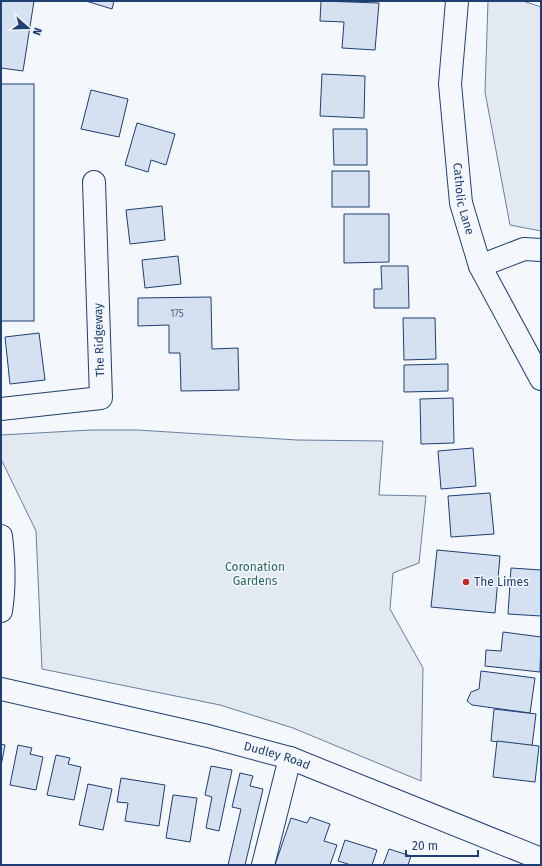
<svg xmlns="http://www.w3.org/2000/svg" width="542" height="866" font-family="'Fira Sans',sans-serif">
	<style>
		.green { fill: #e3e9f0; stroke: #687fa3 }
		.building { fill: #d5e0f0; stroke: #1d3f73 }
		.lines { fill: none; stroke-linecap: round; stroke-linejoin: round }
		.minor-casing { stroke: #1d3f73; stroke-width: 24 }
		.primary-casing { stroke: #1d3f73; stroke-width: 24 }
		.minor { stroke: #f4f7fb; stroke-width: 22 }
		.primary { stroke: #f4f7fb; stroke-width: 22 }
		.poi-dot { fill: #c62828; stroke: #f4f7fb; stroke-width: 1.5 }
		.labels { text-anchor: middle; stroke-width: 3; stroke-linejoin: round; paint-order: stroke }
		.number-label { font-size: 10px; fill: #4b6792 }
		.street-label { font-size: 12px; fill: #1d3f73; stroke: #f4f7fb }
		.park-label { font-size: 12px; fill: #2c6c60; stroke: #f4f7fb }
		.poi-label { font-size: 12px; fill: #1d3f73; stroke: #f4f7fb; text-anchor: start }
	</style>
	<rect width="100%" height="100%" fill="#f4f7fb"/>
	<!-- green -->
	<g class="green">
		<path d="M 488,1 L 523,1 L 541,7 L 541,231 L 510,225 L 485,92 Z"/>
		<path d="M 91,430 L 137,430 L 297,440 L 383,441 L 379,495 L 426,496 L 419,563 L 393,573 L 390,609 L 423,668 L 421,781 L 293,728 L 220,705 L 42,669 L 36,531 L 1,459 L 1,435 Z"/>
	</g>
	<!-- building -->
	<g class="building">
		<path d="M 1,1 L 34,1 L 23,71 L 1,68 Z"/>
		<path d="M 86,1 L 114,1 L 112,9 Z"/>
		<path d="M 321,1 L 379,3 L 375,50 L 342,48 L 344,22 L 320,21 Z"/>
		<path d="M 322,74 L 365,76 L 364,118 L 320,116 Z"/>
		<rect x="1" y="84" width="33" height="237"/>
		<path d="M 91,90 L 128,99 L 119,137 L 81,129 Z"/>
		<path d="M 137,123 L 175,134 L 166,165 L 151,160 L 148,172 L 125,165 Z"/>
		<path d="M 333,129 L 367,129 L 367,165 L 334,165 Z"/>
		<rect x="332" y="171" width="37" height="36"/>
		<path d="M 162,206 L 165,240 L 130,244 L 126,210 Z"/>
		<path d="M 344,214 L 389,214 L 389,262 L 344,263 Z"/>
		<path d="M 178,256 L 181,284 L 145,288 L 142,260 Z"/>
		<path d="M 381,266 L 408,266 L 409,308 L 374,308 L 374,289 L 382,289 Z"/>
		<path d="M 211,297 L 212,349 L 238,348 L 239,390 L 181,391 L 180,353 L 169,353 L 169,325 L 138,326 L 138,298 Z"/>
		<path d="M 403,318 L 435,318 L 436,359 L 404,360 Z"/>
		<path d="M 39,333 L 45,380 L 10,384 L 5,337 Z"/>
		<path d="M 448,364 L 448,391 L 404,392 L 404,365 Z"/>
		<path d="M 453,398 L 454,443 L 421,444 L 420,399 Z"/>
		<path d="M 473,448 L 476,486 L 441,489 L 438,451 Z"/>
		<path d="M 490,493 L 494,534 L 451,537 L 448,496 Z"/>
		<path d="M 437,550 L 500,556 L 495,613 L 431,607 Z"/>
		<path d="M 511,568 L 541,570 L 541,616 L 508,614 Z"/>
		<path d="M 503,632 L 541,637 L 540,672 L 485,666 L 486,650 L 501,651 Z"/>
		<path d="M 481,671 L 535,678 L 530,713 L 472,705 L 467,701 L 471,692 L 479,689 Z"/>
		<path d="M 494,709 L 536,714 L 532,746 L 491,741 Z"/>
		<path d="M 497,741 L 539,746 L 535,782 L 493,777 Z"/>
		<path d="M 1,744 L 5,745 L 1,766 Z"/>
		<path d="M 18,745 L 32,748 L 30,754 L 43,757 L 36,790 L 10,785 Z"/>
		<path d="M 56,755 L 70,758 L 68,764 L 81,767 L 74,800 L 47,795 Z"/>
		<path d="M 211,766 L 232,770 L 219,831 L 206,828 L 212,797 L 205,795 Z"/>
		<path d="M 240,773 L 253,776 L 250,786 L 263,789 L 245,865 L 228,865 L 241,809 L 232,807 Z"/>
		<path d="M 121,778 L 165,785 L 159,826 L 125,821 L 128,803 L 117,802 Z"/>
		<path d="M 88,784 L 112,789 L 103,830 L 79,825 Z"/>
		<path d="M 173,795 L 197,798 L 190,842 L 166,838 Z"/>
		<path d="M 310,817 L 330,824 L 324,841 L 337,845 L 330,865 L 275,865 L 291,818 L 307,823 Z"/>
		<path d="M 345,840 L 377,850 L 372,865 L 351,865 L 338,861 Z"/>
		<path d="M 389,849 L 411,856 L 408,865 L 383,865 Z"/>
	</g>
	<g class="lines">
		<defs>
			<g id="minor">
				<path id="s1" d="M 457,1 L 450,84 L 461,203 L 480,266 L 541,379"/>
				<path d="M 480,266 L 524,249 L 541,250"/>
				<path d="M 1,409 L 101,398 L 94,182"/>
				<path d="M 1,536 C 4,561 5,586 1,611"/>
				<path d="M 263,865 L 290,758"/>
			</g>
			<g id="primary">
				<path id="s2" d="M 1,689 L 208,736 L 290,758 L 541,859"/>
			</g>
		</defs>
		<!-- minor casing -->
		<use href="#minor" class="minor-casing"/>
		<!-- primary casing -->
		<use href="#primary" class="primary-casing"/>
		<!-- minor -->
		<use href="#minor" class="minor"/>
		<!-- primary -->
		<use href="#primary" class="primary"/>
	</g>
	<!-- markers -->
	<circle class="poi-dot" cx="466" cy="582" r="4"/>
	<g class="labels">
		<!-- number labels -->
		<g class="number-label">
			<text x="177" y="317">175</text>
		</g>
		<!-- street labels -->
		<g class="street-label">
			<text dy="4" stroke="none"><textPath href="#s1" startOffset="199">Catholic Lane</textPath></text>
			<text transform="translate(99 340) rotate(-92)" y="4">The Ridgeway</text>
			<text dy="4" stroke="none"><textPath href="#s2" startOffset="284">Dudley Road</textPath></text>
		</g>
		<!-- park labels -->
		<g class="park-label">
			<text x="255" y="571">Coronation<tspan x="255" dy="14">Gardens</tspan></text>
		</g>
		<!-- poi labels -->
		<g class="poi-label">
			<text x="474" y="586">The Limes</text>
		</g>
	</g>
	<!-- border -->
	<rect width="542" height="866" fill="none" stroke="#1d3f73" stroke-width="4"/>
	<!-- north arrow -->
	<g transform="translate(28 28) rotate(110)" stroke="#f4f7fb" stroke-width="3" paint-order="stroke">
	<path d="M0-3L7 15L0 10L-7 15Z" fill="#1d3f73"/>
	<text y="-6" font-size="11" font-weight="bold" text-anchor="middle" fill="#1d3f73">N</text>
	</g>
	<!-- scale -->
	<path d="M406 850v6h72v-6" fill="none" stroke="#1d3f73" stroke-width="2"/>
	<text x="412" y="850" font-size="12" fill="#1d3f73" stroke="#f4f7fb" stroke-width="3" paint-order="stroke">20 m</text>
</svg>
